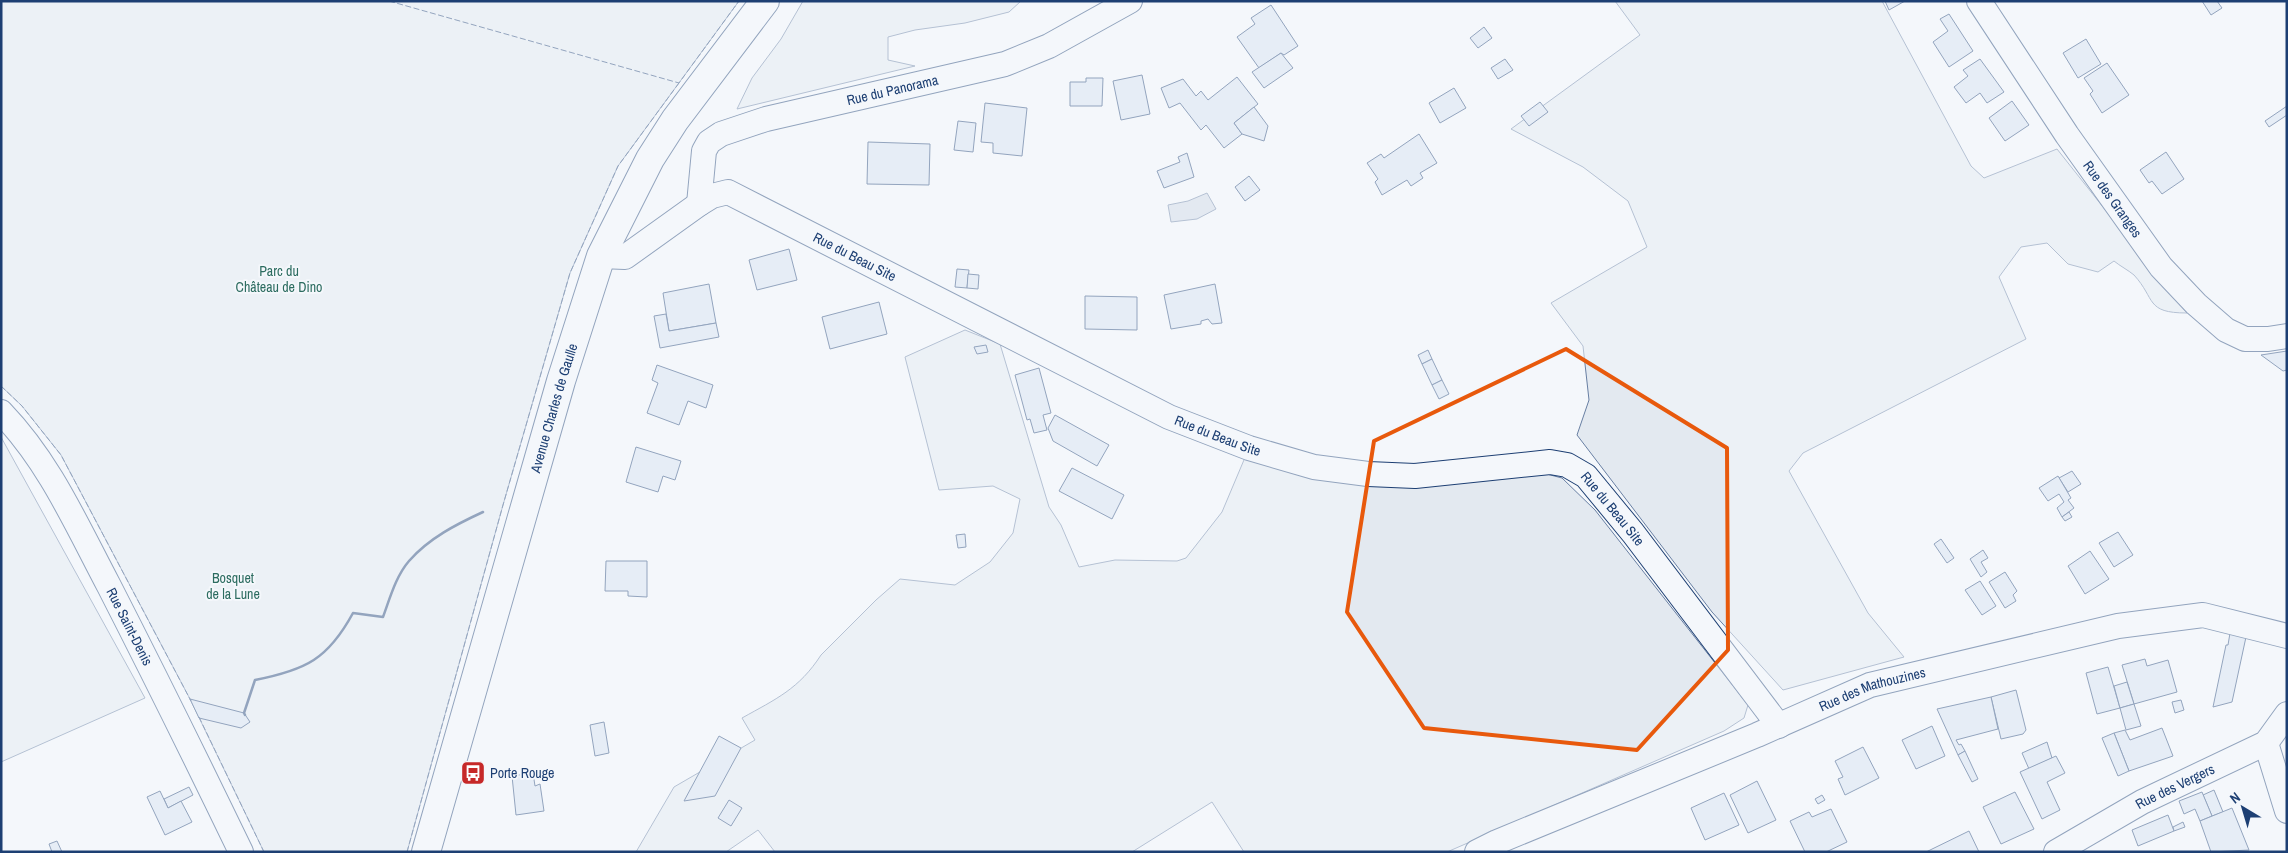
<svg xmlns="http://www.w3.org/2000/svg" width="2288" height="853" font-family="'Archivo Narrow',sans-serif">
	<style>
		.green { fill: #e3e9f0; stroke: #687fa3 }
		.water { fill: #cfd7e4; stroke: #687fa3 }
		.building { fill: #d5e0f0; stroke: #1d3f73 }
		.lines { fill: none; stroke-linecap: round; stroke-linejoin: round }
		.street-casing { stroke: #1d3f73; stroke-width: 26 }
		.secondary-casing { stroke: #1d3f73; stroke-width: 30 }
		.street { stroke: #f4f7fb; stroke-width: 24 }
		.secondary { stroke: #f4f7fb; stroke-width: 28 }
		.fence { stroke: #1d3f73; stroke-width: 1; stroke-dasharray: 6 2.5; stroke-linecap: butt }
		.wall { stroke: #1d3f73; stroke-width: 2.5 }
		.marked { fill: none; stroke: #e8590c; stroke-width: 4; stroke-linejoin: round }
		.labels { text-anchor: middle; stroke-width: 4; stroke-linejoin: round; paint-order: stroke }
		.street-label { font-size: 14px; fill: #1d3f73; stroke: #f4f7fb }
		.park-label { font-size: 14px; fill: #2c6c60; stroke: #f4f7fb }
		.poi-label { font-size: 14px; fill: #1d3f73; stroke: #f4f7fb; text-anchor: start }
	</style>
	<rect width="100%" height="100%" fill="#f4f7fb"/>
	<!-- green -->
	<g class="green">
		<path d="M 1,1 L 739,1 L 618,166 L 570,273 L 503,505 L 407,852 L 264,852 L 190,699 L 61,455 L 22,406 L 1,386 Z"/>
		<path d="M 803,1 L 1021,1 L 1009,12 L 965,23 L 915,30 L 888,37 L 888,60 L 915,66 L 737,109 L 752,78 L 781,39 Z"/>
		<path d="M 1615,1 L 1882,1 L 1971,166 L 1984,178 L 2057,149 L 2187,313 C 2145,313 2156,299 2134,275 C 2128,270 2120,266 2114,261 L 2098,272 L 2068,264 L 2047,243 L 2021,247 L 1999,277 L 2026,339 L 1803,453 L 1789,471 L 1868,613 L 1904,657 L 1783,690 L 1712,612 L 1577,435 L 1589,400 L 1583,346 L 1551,303 L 1647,247 L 1628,201 L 1583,167 L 1511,129 L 1640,35 Z"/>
		<path d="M 965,330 L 1000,344 L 1049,507 L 1061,525 L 1079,567 L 1115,560 L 1177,561 L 1186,558 L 1222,512 L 1249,448 L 1329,478 L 1535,471 L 1562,478 L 1595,510 L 1748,705 L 1744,718 L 1724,731 L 1447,852 L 1244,852 L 1212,802 L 1132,852 L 775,852 L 758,830 L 726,852 L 636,852 L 674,787 L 755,740 L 742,718 C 776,699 799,689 821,655 L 876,600 L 900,579 L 955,585 L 990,562 L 1013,533 L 1020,499 L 993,486 L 939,490 L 905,357 Z"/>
		<path d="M 1,437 L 145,698 L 1,762 Z"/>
	</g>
	<!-- water -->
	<path class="water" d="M 1207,193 L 1216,209 L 1197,219 L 1171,222 L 1168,205 L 1188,201 Z"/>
	<!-- building -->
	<g class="building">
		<path d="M 1885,1 L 1905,1 L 1889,10 Z"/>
		<path d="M 2202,1 L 2217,1 L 2222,8 L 2211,15 Z"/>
		<path d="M 1271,5 L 1298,46 L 1284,55 L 1281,53 L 1259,68 L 1237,37 L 1255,24 L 1251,18 Z"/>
		<path d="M 1949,14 L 1973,51 L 1949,67 L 1933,42 L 1948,31 L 1940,19 Z"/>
		<path d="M 1484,27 L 1492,38 L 1478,48 L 1470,38 Z"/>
		<path d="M 2086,39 L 2101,64 L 2078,78 L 2063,53 Z"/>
		<path d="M 1281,53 L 1293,68 L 1264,88 L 1252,72 Z"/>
		<path d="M 1505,59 L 1513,70 L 1498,79 L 1491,68 Z"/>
		<path d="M 1980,59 L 2004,92 L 1987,103 L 1980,93 L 1966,103 L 1954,87 L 1968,76 L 1963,70 Z"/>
		<path d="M 2107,63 L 2129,95 L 2102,113 L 2090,94 L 2093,91 L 2084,78 Z"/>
		<path d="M 1142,75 L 1150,114 L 1121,120 L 1113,81 Z"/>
		<path d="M 1237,77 L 1258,104 L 1234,123 L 1242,134 L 1224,148 L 1206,125 L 1201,130 L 1180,103 L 1169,108 L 1161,88 L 1183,79 L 1196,96 L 1201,91 L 1208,100 Z"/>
		<path d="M 1086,78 L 1103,78 L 1102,106 L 1070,106 L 1070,82 L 1086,82 Z"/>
		<path d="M 1454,88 L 1466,108 L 1440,123 L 1429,103 Z"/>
		<path d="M 2012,101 L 2029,125 L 2005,141 L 1989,118 Z"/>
		<path d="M 1540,102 L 1548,112 L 1529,126 L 1521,116 Z"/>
		<path d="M 985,103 L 1027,108 L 1022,156 L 993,153 L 993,143 L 981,142 Z"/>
		<path d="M 2287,106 L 2287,115 L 2269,127 L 2265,121 Z"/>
		<path d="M 1254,107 L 1268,126 L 1264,141 L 1242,134 L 1234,123 Z"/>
		<path d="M 958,121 L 976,123 L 973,152 L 954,150 Z"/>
		<path d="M 1419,134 L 1437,163 L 1420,173 L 1423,178 L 1411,186 L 1407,180 L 1382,195 L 1375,182 L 1378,179 L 1367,163 L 1381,154 L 1384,158 Z"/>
		<path d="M 868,142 L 930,144 L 929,185 L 867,184 Z"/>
		<path d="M 2166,152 L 2184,179 L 2162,194 L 2152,181 L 2149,183 L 2140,170 Z"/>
		<path d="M 1187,153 L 1194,177 L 1164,188 L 1157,171 L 1180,162 L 1178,157 Z"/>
		<path d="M 1249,176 L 1260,190 L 1245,201 L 1235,187 Z"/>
		<path d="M 789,249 L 797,280 L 757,290 L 749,260 Z"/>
		<path d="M 957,269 L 969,270 L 967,288 L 955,287 Z"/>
		<path d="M 968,274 L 979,275 L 978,289 L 967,288 Z"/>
		<path d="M 709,284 L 716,323 L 669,331 L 663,293 Z"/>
		<path d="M 1215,284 L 1222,323 L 1212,324 L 1208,319 L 1201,321 L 1201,324 L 1171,329 L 1164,295 Z"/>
		<path d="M 1085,296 L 1137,297 L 1137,330 L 1085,329 Z"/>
		<path d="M 879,302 L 887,334 L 830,349 L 822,317 Z"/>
		<path d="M 666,314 L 669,331 L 716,323 L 719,337 L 660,348 L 654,316 Z"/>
		<path d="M 986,345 L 988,352 L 977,354 L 974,347 Z"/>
		<path d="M 1428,350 L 1432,359 L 1422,364 L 1418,355 Z"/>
		<path d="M 2287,351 L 2287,370 L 2283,371 L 2261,355 Z"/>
		<path d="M 1432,359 L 1442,380 L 1432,385 L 1422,364 Z"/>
		<path d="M 657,365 L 713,385 L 706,408 L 688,401 L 679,425 L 647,413 L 658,383 L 652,380 Z"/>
		<path d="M 1039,368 L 1051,413 L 1043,415 L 1047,430 L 1034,433 L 1030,419 L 1027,420 L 1015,375 Z"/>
		<path d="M 1442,380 L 1449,394 L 1439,399 L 1432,385 Z"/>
		<path d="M 1055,415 L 1109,445 L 1097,466 L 1053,441 L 1048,428 Z"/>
		<path d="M 636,447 L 681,461 L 675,480 L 663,476 L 658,492 L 626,482 Z"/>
		<path d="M 1072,468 L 1124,495 L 1112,519 L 1059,491 Z"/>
		<path d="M 2072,471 L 2081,484 L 2068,492 L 2059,478 Z"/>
		<path d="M 2058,476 L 2071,498 L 2068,500 L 2074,508 L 2062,517 L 2057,508 L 2064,502 L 2059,494 L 2048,501 L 2039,488 Z"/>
		<path d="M 2069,512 L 2072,517 L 2065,521 L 2062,517 Z"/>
		<path d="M 2118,532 L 2133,555 L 2114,567 L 2099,543 Z"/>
		<path d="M 965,534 L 966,547 L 958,548 L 956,535 Z"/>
		<path d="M 1941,539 L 1954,558 L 1947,563 L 1934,544 Z"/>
		<path d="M 1983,550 L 1988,558 L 1981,562 L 1987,572 L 1981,577 L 1970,559 Z"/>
		<path d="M 2090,551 L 2109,579 L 2085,594 L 2068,566 Z"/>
		<path d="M 606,561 L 647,561 L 647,597 L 628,596 L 628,591 L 605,591 Z"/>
		<path d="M 2005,572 L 2017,591 L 2013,595 L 2016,601 L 2005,608 L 1989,582 Z"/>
		<path d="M 1980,581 L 1996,606 L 1982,615 L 1965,590 Z"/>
		<path d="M 2230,633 L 2246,637 L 2232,702 L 2213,707 L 2226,645 L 2228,645 Z"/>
		<path d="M 2145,659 L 2147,666 L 2168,660 L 2177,692 L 2134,704 L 2122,665 Z"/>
		<path d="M 2108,667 L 2120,708 L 2097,714 L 2086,673 Z"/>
		<path d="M 2127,682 L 2134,704 L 2120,708 L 2114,686 Z"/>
		<path d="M 2016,690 L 2026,730 L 2023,734 L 2001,739 L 1991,697 Z"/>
		<path d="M 1991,697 L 1998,729 L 1956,740 L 1959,745 L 1961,744 L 1965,751 L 1958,755 L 1937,709 Z"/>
		<path d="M 190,699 L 244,713 L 250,722 L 241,728 L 199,718 Z"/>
		<path d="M 2181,700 L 2184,710 L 2175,713 L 2172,702 Z"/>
		<path d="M 2134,704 L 2141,726 L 2126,730 L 2120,708 Z"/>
		<path d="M 604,722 L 609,753 L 595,756 L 590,725 Z"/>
		<path d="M 1932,726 L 1945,756 L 1916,769 L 1902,740 Z"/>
		<path d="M 2162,728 L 2173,756 L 2129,771 L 2114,733 L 2125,730 L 2130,740 Z"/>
		<path d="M 2114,733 L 2129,771 L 2118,776 L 2102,738 Z"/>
		<path d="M 719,736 L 741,748 L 715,796 L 684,801 Z"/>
		<path d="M 2047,742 L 2052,758 L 2029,769 L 2022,753 Z"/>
		<path d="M 1863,747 L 1879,778 L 1845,795 L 1838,779 L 1843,777 L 1835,761 Z"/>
		<path d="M 1965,751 L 1978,779 L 1972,782 L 1958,755 Z"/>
		<path d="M 2056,756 L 2065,773 L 2047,782 L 2060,810 L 2042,819 L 2020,772 Z"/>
		<path d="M 533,773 L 535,786 L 540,784 L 544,811 L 516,815 L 512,776 Z"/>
		<path d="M 1757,781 L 1776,820 L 1748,833 L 1730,795 Z"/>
		<path d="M 189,787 L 193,795 L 168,808 L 164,799 Z"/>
		<path d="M 2214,790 L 2223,812 L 2212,816 L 2203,795 Z"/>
		<path d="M 160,791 L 168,808 L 181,801 L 192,822 L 165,835 L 147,797 Z"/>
		<path d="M 2015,792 L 2034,829 L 2001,844 L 1983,807 Z"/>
		<path d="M 2202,792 L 2212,816 L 2200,821 L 2195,809 L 2184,814 L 2179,801 Z"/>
		<path d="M 1724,793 L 1739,825 L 1705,840 L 1691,808 Z"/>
		<path d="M 1822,795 L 1825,800 L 1818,804 L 1815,799 Z"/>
		<path d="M 729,800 L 742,808 L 731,826 L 718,818 Z"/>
		<path d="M 2232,808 L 2249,850 L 2211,852 L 2200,821 Z"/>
		<path d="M 1831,809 L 1847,842 L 1826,852 L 1805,852 L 1790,821 L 1809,812 L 1812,817 Z"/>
		<path d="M 2168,815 L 2174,831 L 2138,846 L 2132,830 Z"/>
		<path d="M 2183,822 L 2185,827 L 2174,831 L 2173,827 Z"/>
		<path d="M 1969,831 L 1979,852 L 1926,852 Z"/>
		<path d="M 57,841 L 62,852 L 52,852 L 49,844 Z"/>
	</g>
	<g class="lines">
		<defs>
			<g id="street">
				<path id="s1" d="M 1979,1 L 2067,135 L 2161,267 L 2196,304 L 2226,330 L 2245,339 L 2268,339 L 2287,336"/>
				<path id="s2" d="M 699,204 L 704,151 L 709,142 L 721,134 L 766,119 L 1005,64 L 1049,46 L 1130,1"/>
				<path id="s3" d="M 601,256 L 625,257 L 699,204 L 712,196 L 728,192 L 1169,417 L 1249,448 L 1314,467 L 1368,474 L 1415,476 L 1550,462 L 1567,465 L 1586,476 L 1633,533 L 1779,726"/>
				<path id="s4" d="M 1,412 C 50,463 76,524 109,586 C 154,674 198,763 241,852"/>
				<path d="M 2266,743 L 2287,811"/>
				<path id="s5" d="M 1477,852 L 1497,842 L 1757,735 L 1870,685 L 2118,626 L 2203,615 L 2287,636"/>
				<path id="s6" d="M 2056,852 L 2142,802 L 2266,743 L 2287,714"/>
			</g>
			<g id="secondary">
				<path id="s7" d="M 426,852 L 561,381 L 601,256 L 650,159 L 675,120 L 765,1"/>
			</g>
		</defs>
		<!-- street casing -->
		<use href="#street" class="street-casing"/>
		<!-- secondary casing -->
		<use href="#secondary" class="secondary-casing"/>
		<!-- street -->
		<use href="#street" class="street"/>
		<!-- secondary -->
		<use href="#secondary" class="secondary"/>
		<!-- fence -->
		<g class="fence">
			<path d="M 389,1 L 679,83 L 739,1"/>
			<path d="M 1,386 L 22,406 L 61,455 L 191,701"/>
			<path d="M 199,717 L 264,852"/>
			<path d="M 407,852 L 503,505 L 570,273 L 618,166 L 679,83"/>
		</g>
		<!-- wall -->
		<path class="wall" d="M 245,715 L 244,713 L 255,680 C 306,670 328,659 353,613 L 383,617 C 390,598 396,576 409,561 C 429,538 457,524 483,512"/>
	</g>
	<!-- marked area -->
	<path d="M0 0H2288V853H0ZM 1566,349 L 1727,448 L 1728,650 L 1637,750 L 1424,728 L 1347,612 L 1374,441 Z" fill="#f4f7fb" fill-opacity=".55" fill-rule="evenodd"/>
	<path class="marked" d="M 1566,349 L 1727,448 L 1728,650 L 1637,750 L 1424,728 L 1347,612 L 1374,441 Z"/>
	<!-- icons -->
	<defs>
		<symbol id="bus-square" viewBox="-11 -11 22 22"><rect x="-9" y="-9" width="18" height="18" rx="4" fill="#c62828" stroke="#f4f7fb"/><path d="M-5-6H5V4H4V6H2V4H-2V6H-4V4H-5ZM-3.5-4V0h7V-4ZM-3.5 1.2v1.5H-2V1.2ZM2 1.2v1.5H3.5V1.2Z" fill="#fff"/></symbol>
	</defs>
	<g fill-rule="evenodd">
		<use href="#bus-square" x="459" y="759" width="28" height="28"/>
	</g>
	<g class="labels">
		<!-- street labels -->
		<g class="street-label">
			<text dy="5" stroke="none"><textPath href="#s2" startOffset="255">Rue du Panorama</textPath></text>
			<text dy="5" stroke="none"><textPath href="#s1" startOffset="239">Rue des Granges</textPath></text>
			<text dy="5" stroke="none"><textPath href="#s3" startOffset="289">Rue du Beau Site</textPath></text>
			<text dy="5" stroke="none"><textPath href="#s7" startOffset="462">Avenue Charles de Gaulle</textPath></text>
			<text dy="5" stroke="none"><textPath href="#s3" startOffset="694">Rue du Beau Site</textPath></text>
			<text dy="5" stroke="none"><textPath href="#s3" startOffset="1114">Rue du Beau Site</textPath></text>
			<text dy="5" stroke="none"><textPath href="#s4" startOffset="251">Rue Saint-Denis</textPath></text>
			<text dy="5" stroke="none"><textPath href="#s5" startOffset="428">Rue des Mathouzines</textPath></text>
			<text dy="5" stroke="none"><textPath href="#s6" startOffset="136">Rue des Vergers</textPath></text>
		</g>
		<!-- park labels -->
		<g class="park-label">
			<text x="279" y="276">Parc du<tspan x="279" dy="16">Château de Dino</tspan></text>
			<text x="233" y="583">Bosquet<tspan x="233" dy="16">de la Lune</tspan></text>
		</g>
		<!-- poi labels -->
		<g class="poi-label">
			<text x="490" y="778">Porte Rouge</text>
		</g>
	</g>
	<!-- border -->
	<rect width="2288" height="853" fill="none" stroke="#1d3f73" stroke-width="5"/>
	<!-- north arrow -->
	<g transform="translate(2243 808) rotate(322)" stroke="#f4f7fb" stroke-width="4" paint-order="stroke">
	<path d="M0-4L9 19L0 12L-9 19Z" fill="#1d3f73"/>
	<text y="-8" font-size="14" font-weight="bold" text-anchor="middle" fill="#1d3f73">N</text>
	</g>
</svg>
